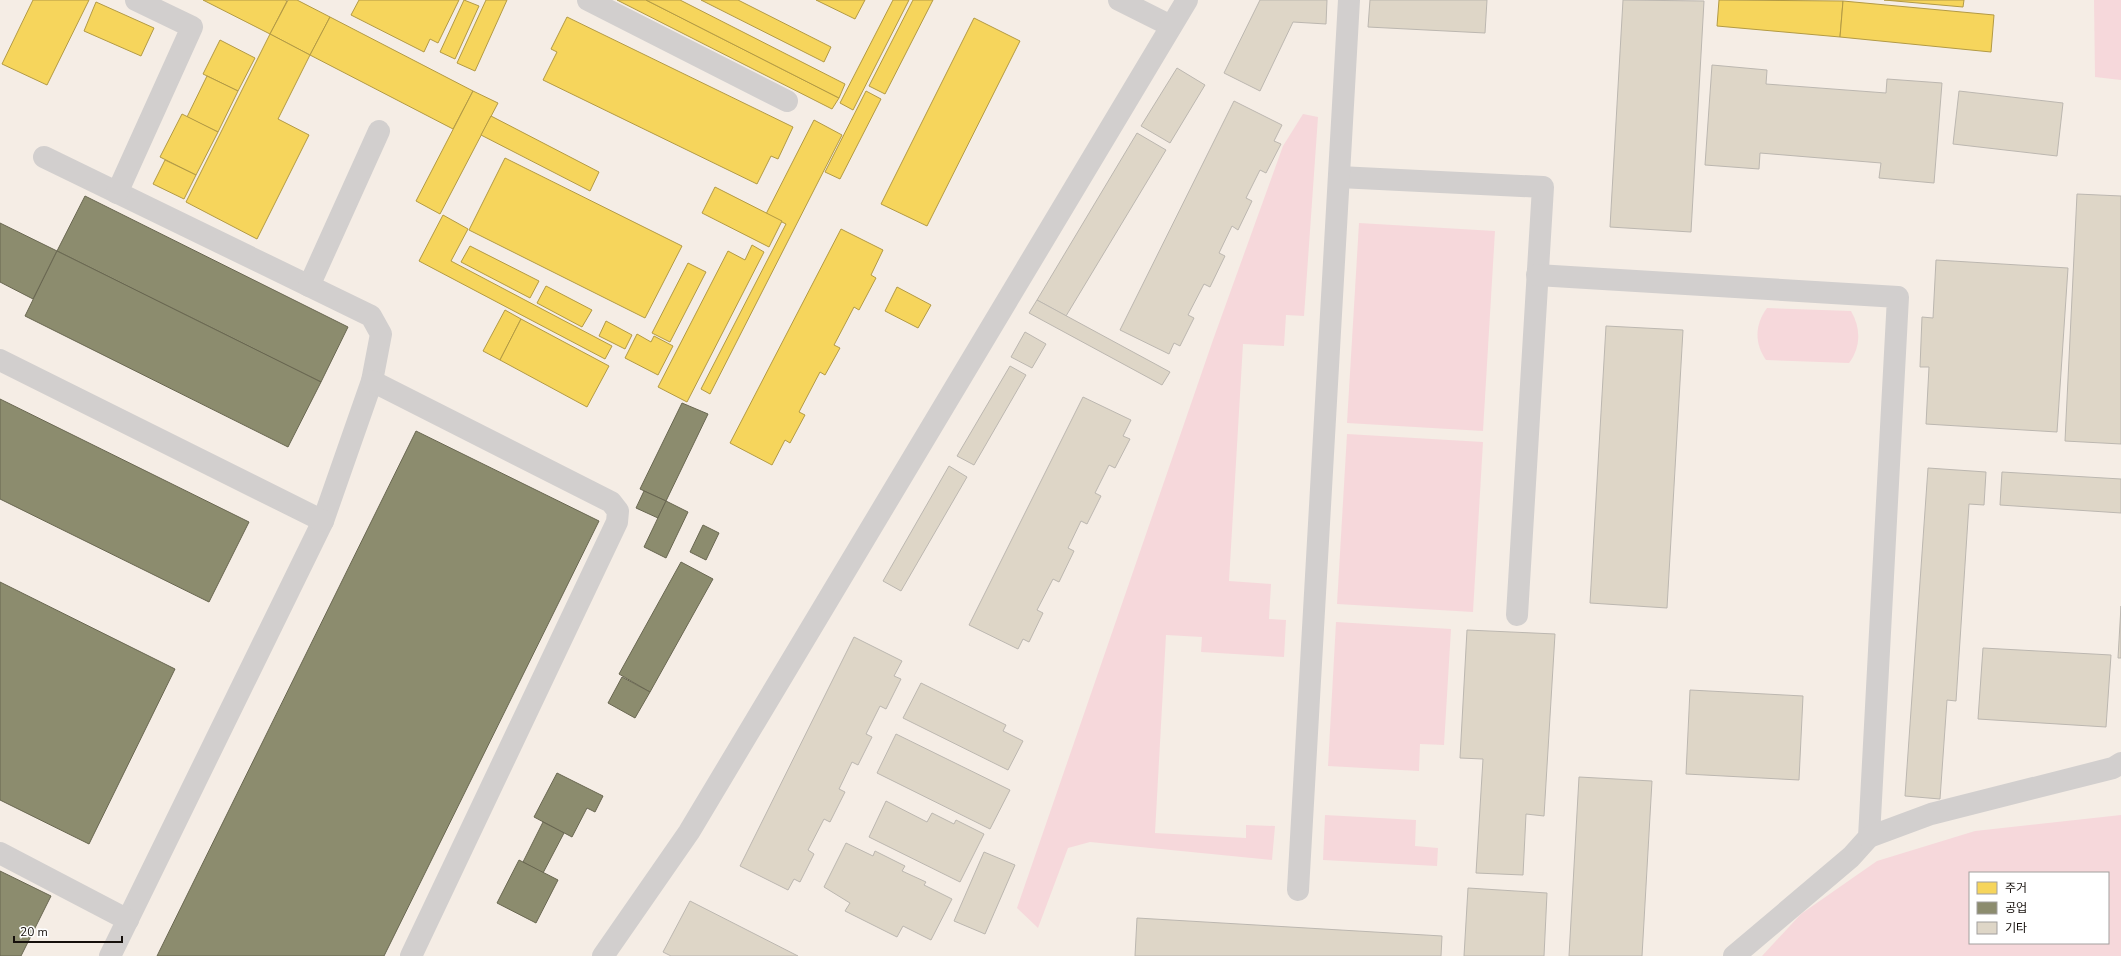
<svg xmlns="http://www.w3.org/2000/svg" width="2121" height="956" font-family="'Nunito Sans','Noto Sans KR',sans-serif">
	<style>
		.green { fill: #f6d8db; fill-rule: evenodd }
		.homes { fill: #f6d55c; stroke: #b39a44 }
		.industry { fill: #8c8c6e; stroke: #696751 }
		.building { fill: #ded6c7; stroke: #bcb7b0 }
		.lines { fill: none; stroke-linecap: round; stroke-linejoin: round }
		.minor { stroke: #d2cfce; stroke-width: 22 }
	</style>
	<rect width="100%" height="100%" fill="#f5ede5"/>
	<!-- green -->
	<g class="green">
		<path d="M 2094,0 L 2121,0 L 2121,80 L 2095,77 Z"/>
		<path d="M 1303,114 L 1318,117 L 1304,316 L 1286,315 L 1284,346 L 1243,344 L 1229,581 L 1271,584 L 1269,619 L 1286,620 L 1284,657 L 1201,652 L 1202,637 L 1166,635 L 1155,833 L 1246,838 L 1246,825 L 1275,826 L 1272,860 L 1090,842 L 1068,848 L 1038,928 L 1017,908 L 1213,340 L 1283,146 Z"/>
		<path d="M 1359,223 L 1495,231 L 1483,431 L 1347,423 Z"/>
		<path d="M 1767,308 L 1851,311 C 1861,328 1861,347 1849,363 L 1766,360 C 1754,343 1755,324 1767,308 Z"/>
		<path d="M 1347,434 L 1483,442 L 1473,612 L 1337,604 Z"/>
		<path d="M 1336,622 L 1451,629 L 1444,745 L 1420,744 L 1419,771 L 1328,766 Z"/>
		<path d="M 1325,815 L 1416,820 L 1415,846 L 1438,848 L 1437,866 L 1323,860 Z"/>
		<path d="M 2121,815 L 2121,956 L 1762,956 L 1801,914 L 1877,861 L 1975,831 ZM 1970,873 L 2108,873 L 2108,943 L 1970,943 Z"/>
	</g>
	<!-- homes -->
	<g class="homes">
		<path d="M 33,0 L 89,0 L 47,85 L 2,64 Z"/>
		<path d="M 203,0 L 285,0 L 287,1 L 270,34 Z"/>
		<path d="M 288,0 L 297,0 L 330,17 L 310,55 L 270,34 Z"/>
		<path d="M 359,0 L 459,0 L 438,43 L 430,39 L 424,52 L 351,15 Z"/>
		<path d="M 464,0 L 479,6 L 455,59 L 440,52 Z"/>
		<path d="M 486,0 L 507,0 L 475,71 L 457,63 Z"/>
		<path d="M 617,0 L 646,0 L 839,98 L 832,109 Z"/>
		<path d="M 646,0 L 680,0 L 845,84 L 839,98 Z"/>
		<path d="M 701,0 L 738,0 L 831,47 L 824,62 Z"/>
		<path d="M 816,0 L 865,0 L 855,19 Z"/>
		<path d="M 893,0 L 909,0 L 853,110 L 840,103 Z"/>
		<path d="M 913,0 L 933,0 L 885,94 L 869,86 Z"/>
		<path d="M 1719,0 L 1843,1 L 1840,37 L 1717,26 Z"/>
		<path d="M 1884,0 L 1964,0 L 1963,7 Z"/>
		<path d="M 1843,1 L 1994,15 L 1991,52 L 1840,37 Z"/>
		<path d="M 96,2 L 154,28 L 141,56 L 84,31 Z"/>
		<path d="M 330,17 L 473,91 L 453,129 L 310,55 Z"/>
		<path d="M 567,17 L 793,127 L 778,159 L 771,156 L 757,184 L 543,80 L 557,52 L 551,49 Z"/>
		<path d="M 974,18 L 1020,41 L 927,226 L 881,204 Z"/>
		<path d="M 270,34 L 310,55 L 278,119 L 309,135 L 257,239 L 186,202 Z"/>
		<path d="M 220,40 L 255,58 L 238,91 L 203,74 Z"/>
		<path d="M 207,76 L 238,91 L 218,132 L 187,117 Z"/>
		<path d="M 473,91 L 498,103 L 440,214 L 416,201 Z"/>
		<path d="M 866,91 L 881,99 L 840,179 L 825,172 Z"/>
		<path d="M 182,114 L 218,132 L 196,175 L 160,157 Z"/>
		<path d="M 491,116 L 599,172 L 590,191 L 481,135 Z"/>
		<path d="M 814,120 L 842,135 L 710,394 L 701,389 L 786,224 L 766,214 Z"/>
		<path d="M 505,158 L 682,246 L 645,318 L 469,230 Z"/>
		<path d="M 165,160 L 196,175 L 184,199 L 153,184 Z"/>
		<path d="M 715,187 L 782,221 L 769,247 L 702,213 Z"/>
		<path d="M 443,215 L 468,229 L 451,261 L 612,346 L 605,359 L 419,261 Z"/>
		<path d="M 841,229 L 883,250 L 871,275 L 876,278 L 859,310 L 854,307 L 834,345 L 840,348 L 825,375 L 820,372 L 799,412 L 805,415 L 790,443 L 785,440 L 772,465 L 730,443 Z"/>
		<path d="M 752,245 L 764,252 L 687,402 L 658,387 L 728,251 L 745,260 Z"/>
		<path d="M 470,246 L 539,281 L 530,298 L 461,262 Z"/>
		<path d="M 688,263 L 706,272 L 670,342 L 652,333 Z"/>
		<path d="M 546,286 L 592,310 L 582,327 L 537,303 Z"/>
		<path d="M 897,287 L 931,305 L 918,328 L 885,311 Z"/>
		<path d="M 505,310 L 521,319 L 500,360 L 483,351 Z"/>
		<path d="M 521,319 L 609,366 L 587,407 L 500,360 Z"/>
		<path d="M 606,321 L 632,335 L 625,349 L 599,336 Z"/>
		<path d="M 637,334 L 651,342 L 654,336 L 673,346 L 658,375 L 625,358 Z"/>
	</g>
	<!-- industry -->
	<g class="industry">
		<path d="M 85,196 L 348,327 L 321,382 L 57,251 Z"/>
		<path d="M 0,223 L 57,251 L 33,299 L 0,282 Z"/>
		<path d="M 57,251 L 321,382 L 288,447 L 25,316 Z"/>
		<path d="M 0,399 L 249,522 L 209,602 L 0,499 Z"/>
		<path d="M 682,403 L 708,414 L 666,501 L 640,489 Z"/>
		<path d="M 416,431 L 599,521 L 384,956 L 157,956 Z"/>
		<path d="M 644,491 L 666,501 L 658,518 L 636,508 Z"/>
		<path d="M 666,501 L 688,512 L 666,558 L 644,547 Z"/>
		<path d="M 703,525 L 719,533 L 706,560 L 690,552 Z"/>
		<path d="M 681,562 L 713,579 L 650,692 L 619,674 Z"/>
		<path d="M 0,582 L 175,669 L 89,844 L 0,800 Z"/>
		<path d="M 622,677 L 650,692 L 635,718 L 608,703 Z"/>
		<path d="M 557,773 L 603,796 L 595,812 L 587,808 L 572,837 L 534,817 Z"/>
		<path d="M 543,822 L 564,833 L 543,873 L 523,862 Z"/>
		<path d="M 519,860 L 558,880 L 536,923 L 497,903 Z"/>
		<path d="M 0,871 L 51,896 L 21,956 L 0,956 Z"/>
	</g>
	<!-- building -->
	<g class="building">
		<path d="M 1260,0 L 1327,0 L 1326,24 L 1293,22 L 1260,91 L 1224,73 Z"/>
		<path d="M 1370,0 L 1487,0 L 1485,33 L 1368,27 Z"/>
		<path d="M 1623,0 L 1704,1 L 1691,232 L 1610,227 Z"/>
		<path d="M 1712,65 L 1767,70 L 1766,84 L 1886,93 L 1887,79 L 1942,83 L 1934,183 L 1879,178 L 1881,163 L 1760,153 L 1759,169 L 1705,165 Z"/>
		<path d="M 1177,68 L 1205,85 L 1170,143 L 1141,126 Z"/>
		<path d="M 1959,91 L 2063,103 L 2057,156 L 1953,144 Z"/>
		<path d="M 1234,101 L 1282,125 L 1274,141 L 1281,144 L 1266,173 L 1260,170 L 1246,198 L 1252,201 L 1238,230 L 1232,226 L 1219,253 L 1225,256 L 1210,287 L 1204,284 L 1188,315 L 1194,318 L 1180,346 L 1174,343 L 1169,354 L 1120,330 Z"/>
		<path d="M 1137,133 L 1166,150 L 1066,316 L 1037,300 Z"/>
		<path d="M 2077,194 L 2121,196 L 2121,444 L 2065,441 Z"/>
		<path d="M 1936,260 L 2068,268 L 2057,432 L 1926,424 L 1929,367 L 1920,367 L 1922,317 L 1933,318 Z"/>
		<path d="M 1037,300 L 1170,372 L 1162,385 L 1029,313 Z"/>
		<path d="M 1606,326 L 1683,330 L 1667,608 L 1590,603 Z"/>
		<path d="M 1025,332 L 1046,344 L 1032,368 L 1011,357 Z"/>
		<path d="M 1010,366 L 1026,375 L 974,465 L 957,456 Z"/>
		<path d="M 1083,397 L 1131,420 L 1123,436 L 1130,439 L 1115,468 L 1109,465 L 1095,493 L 1101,496 L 1087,524 L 1081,521 L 1068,548 L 1074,551 L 1059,582 L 1053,579 L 1037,610 L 1043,613 L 1029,642 L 1023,639 L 1018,649 L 969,625 Z"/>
		<path d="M 949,466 L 967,477 L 901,591 L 883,581 Z"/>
		<path d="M 1928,468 L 1986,472 L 1984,505 L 1969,504 L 1956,701 L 1947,700 L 1940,799 L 1905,796 Z"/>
		<path d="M 2002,472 L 2121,479 L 2121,513 L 2000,505 Z"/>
		<path d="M 2121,606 L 2121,658 L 2118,658 Z"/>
		<path d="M 1467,630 L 1555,634 L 1544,816 L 1526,814 L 1523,875 L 1476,873 L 1483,759 L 1460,758 Z"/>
		<path d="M 854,637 L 902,661 L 894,676 L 901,679 L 886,709 L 880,706 L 866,734 L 872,737 L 858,765 L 852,762 L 839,789 L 845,792 L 830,822 L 824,819 L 808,850 L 814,854 L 800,882 L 794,879 L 788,890 L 740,866 Z"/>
		<path d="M 1983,648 L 2111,655 L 2106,727 L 1978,719 Z"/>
		<path d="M 921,683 L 1006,725 L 1003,731 L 1023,741 L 1008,770 L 903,718 Z"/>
		<path d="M 1690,690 L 1803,696 L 1799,780 L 1686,774 Z"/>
		<path d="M 896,734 L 1010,790 L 990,829 L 877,773 Z"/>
		<path d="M 1579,777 L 1652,781 L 1642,956 L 1569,956 Z"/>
		<path d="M 886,801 L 927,822 L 932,813 L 954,824 L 956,820 L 984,834 L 960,882 L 869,837 Z"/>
		<path d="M 846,843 L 873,856 L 875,851 L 905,866 L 902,871 L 926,882 L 924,885 L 952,899 L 931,940 L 903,926 L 897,937 L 845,911 L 850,903 L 824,887 Z"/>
		<path d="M 984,852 L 1015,865 L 985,934 L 954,921 Z"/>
		<path d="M 1468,888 L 1547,893 L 1544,956 L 1464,956 Z"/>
		<path d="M 690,901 L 798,956 L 671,956 L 663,952 Z"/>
		<path d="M 1137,918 L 1442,936 L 1441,956 L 1135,956 Z"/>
	</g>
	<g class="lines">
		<!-- minor -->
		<g class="minor">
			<path d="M 588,0 L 787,101"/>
			<path d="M 1119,0 L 1171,26"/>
			<path d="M 44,157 L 371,316 L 381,334 L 372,381 L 323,521 L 110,956"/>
			<path d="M 1339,177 L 1543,187 L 1517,615"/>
			<path d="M 117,193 L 192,27 L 136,0"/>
			<path d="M 1537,275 L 1898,297 L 1869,837 L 1851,857 L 1734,956"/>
			<path d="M 309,286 L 379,131"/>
			<path d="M 0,360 L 323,521"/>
			<path d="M 372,381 L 611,502 L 618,511 L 617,522 L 411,956"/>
			<path d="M 1869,837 L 1931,814 L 2113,768 L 2121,763"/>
			<path d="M 0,853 L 128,920"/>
			<path d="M 1298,890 L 1349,0"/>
			<path d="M 603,956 L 689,832 L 1187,0"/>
		</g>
	</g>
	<!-- legend -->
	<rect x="1969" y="872" width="140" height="72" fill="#ffffff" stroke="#a29f9e"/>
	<rect x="1977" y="882" width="20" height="12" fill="#f6d55c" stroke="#a29f9e"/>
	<text x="2005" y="892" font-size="12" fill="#16100c">주거</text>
	<rect x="1977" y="902" width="20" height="12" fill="#8c8c6e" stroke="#a29f9e"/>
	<text x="2005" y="912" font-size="12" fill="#16100c">공업</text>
	<rect x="1977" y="922" width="20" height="12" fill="#ded6c7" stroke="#a29f9e"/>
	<text x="2005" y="932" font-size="12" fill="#16100c">기타</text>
	<!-- scale -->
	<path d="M14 936v6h108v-6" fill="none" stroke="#16100c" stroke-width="2"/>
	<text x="20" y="936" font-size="12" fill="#16100c" stroke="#ffffff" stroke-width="3" paint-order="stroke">20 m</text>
</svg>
